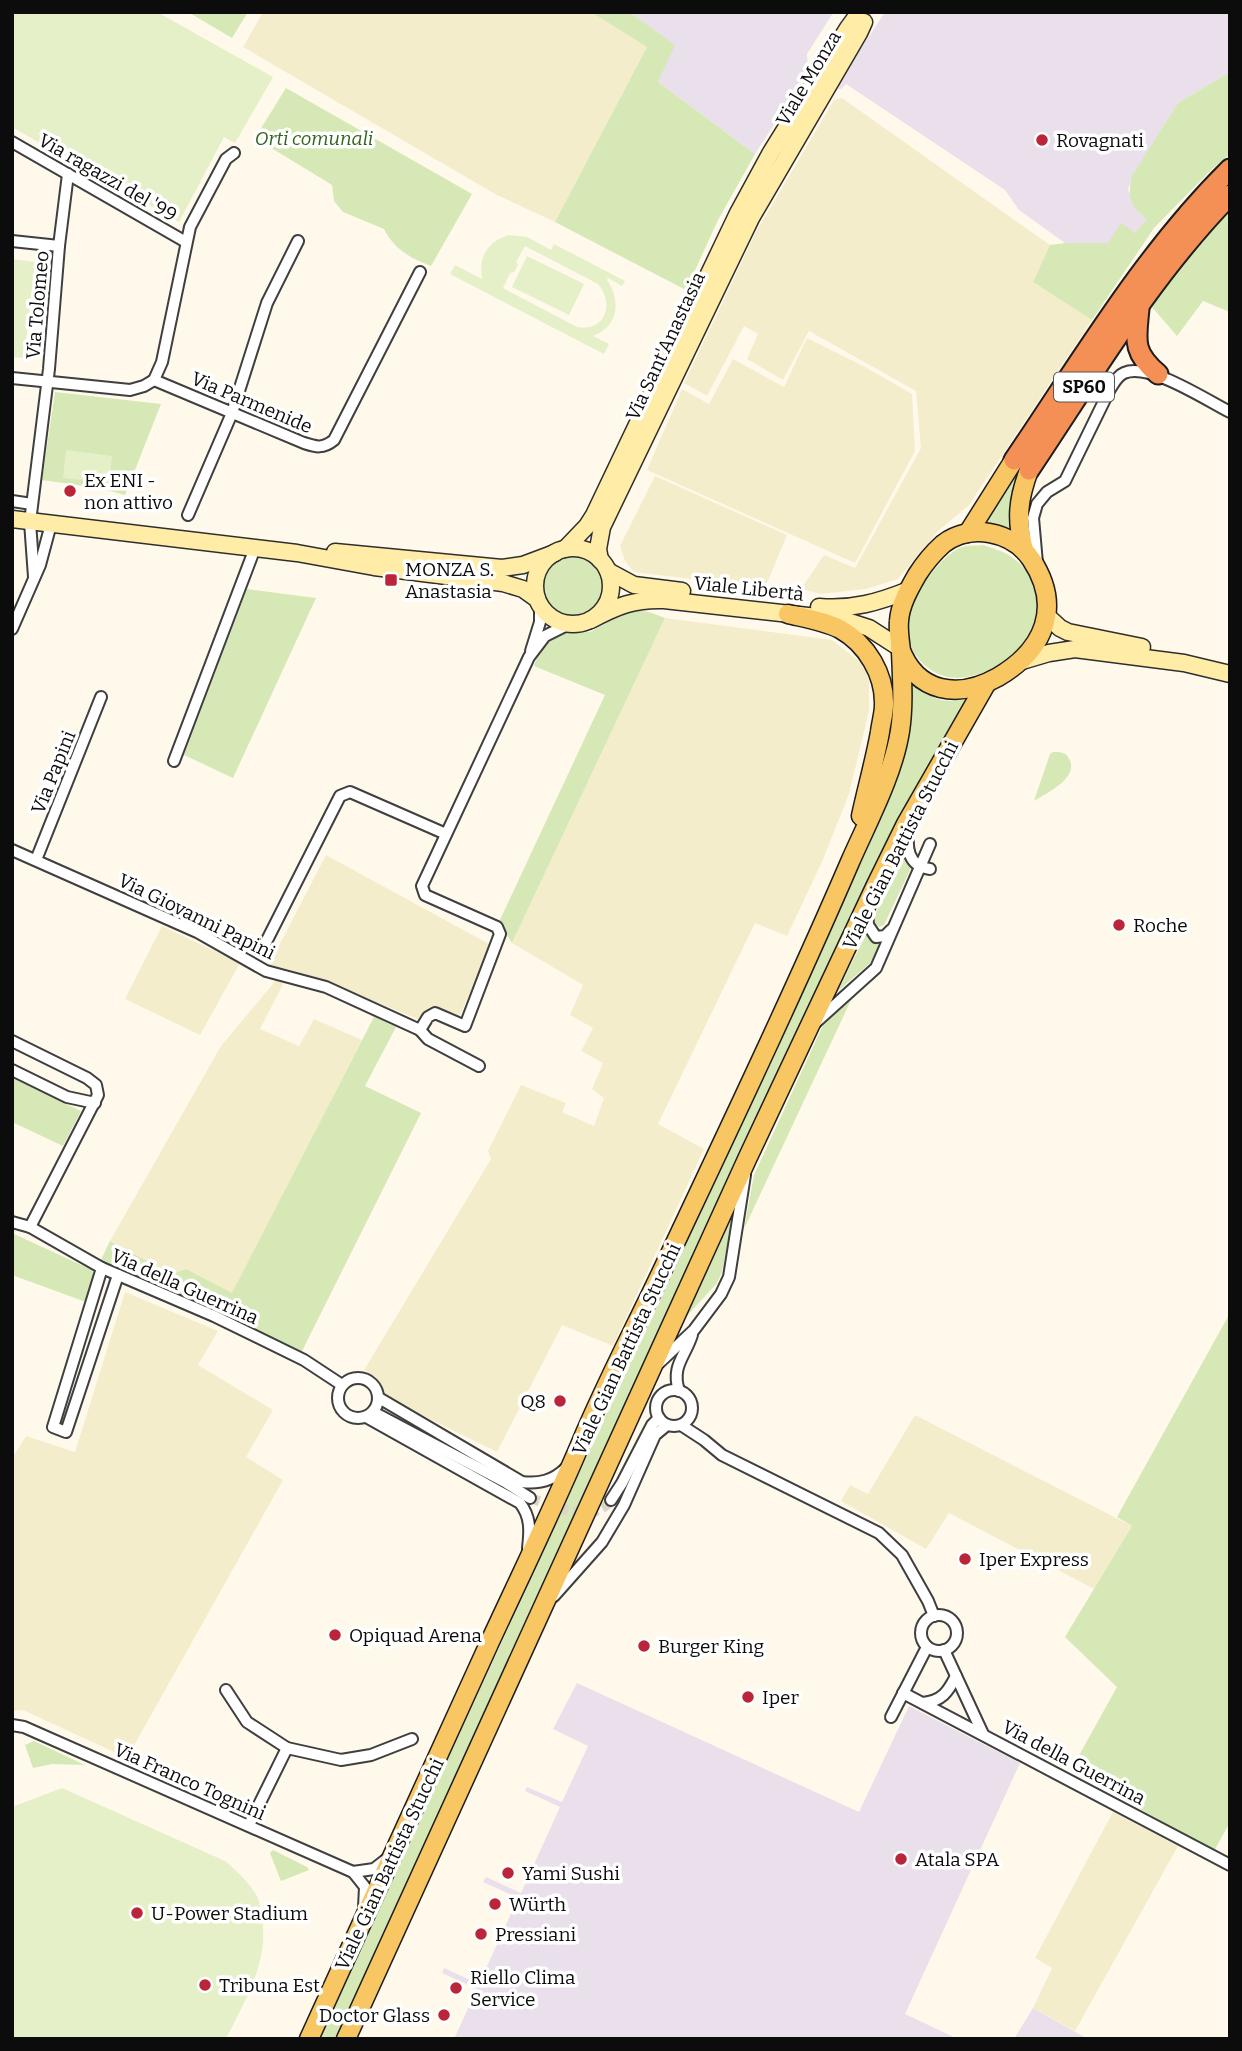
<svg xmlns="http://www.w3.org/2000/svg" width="1242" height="2051" font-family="Bitter,serif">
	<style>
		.industrial { fill: #e9e0eb }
		.farmland { fill: #f4edcc }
		.green { fill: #d5e8b6 }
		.pitch { fill: #e5f0c8; fill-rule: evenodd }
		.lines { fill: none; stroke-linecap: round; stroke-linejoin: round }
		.street-tunnel { stroke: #dbd5ca; stroke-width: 10; stroke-dasharray: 10 5; stroke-linecap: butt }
		.street-casing { stroke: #3f3f3f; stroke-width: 14 }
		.secondary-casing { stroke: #2e2e2e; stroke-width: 19 }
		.primary-casing { stroke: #1d1d1d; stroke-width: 21 }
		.highway-casing { stroke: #1d1d1d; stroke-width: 23 }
		.street { stroke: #fff; stroke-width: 10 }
		.secondary { stroke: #ffeda7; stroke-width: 16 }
		.primary { stroke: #f8c662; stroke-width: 18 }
		.highway { stroke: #f48f55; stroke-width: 19 }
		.poi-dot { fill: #bb253a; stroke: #fff; stroke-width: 2.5 }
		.labels { text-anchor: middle; stroke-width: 7; stroke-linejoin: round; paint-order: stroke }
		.shield { fill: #fff; stroke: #555; stroke-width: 2 }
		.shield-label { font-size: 18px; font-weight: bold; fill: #0c0c0c }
		.street-label { font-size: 19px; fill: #0c0c0c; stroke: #fff }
		.park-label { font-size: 19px; font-style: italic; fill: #32631d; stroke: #fff }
		.poi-label { font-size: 19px; fill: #0c0c0c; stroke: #fff; text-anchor: start }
	</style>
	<rect width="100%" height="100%" fill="#fff9eb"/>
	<!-- industrial -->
	<g class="industrial">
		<path d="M 629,12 L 832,12 L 833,13 L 807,54 L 808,72 L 755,154 L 658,82 L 674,45 Z"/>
		<path d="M 885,12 L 1230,12 L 1230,72 L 1178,103 L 1132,177 L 1128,190 L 1139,213 L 1148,219 L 1135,233 L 1108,243 L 1065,243 L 1019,210 L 1005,190 L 846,84 L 841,89 L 838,89 L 840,81 Z"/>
		<path d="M 577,1683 L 859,1812 L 909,1706 L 1020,1763 L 905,2014 L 958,2039 L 454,2039 L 477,1989 L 442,1973 L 444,1968 L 479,1984 L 518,1898 L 483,1882 L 486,1877 L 521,1893 L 560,1807 L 525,1791 L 527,1787 L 562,1802 L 588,1746 L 553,1729 Z"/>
		<path d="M 1033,2008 L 1088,2039 L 1014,2039 Z"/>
	</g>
	<!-- farmland -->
	<g class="farmland">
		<path d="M 263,12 L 591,12 L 647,47 L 555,222 L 495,194 L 243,47 Z"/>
		<path d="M 842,98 L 1050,245 L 1033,282 L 1092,320 L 969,505 L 939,530 L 898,579 L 866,589 L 821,594 L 801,589 L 824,555 L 855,568 L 921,448 L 916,391 L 809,331 L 783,380 L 747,359 L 758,334 L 744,326 L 707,396 L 684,383 L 756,232 L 834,100 Z"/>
		<path d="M 807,338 L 867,368 L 912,394 L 915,451 L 855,563 L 647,470 L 682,389 L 709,404 L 733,359 L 784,387 Z"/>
		<path d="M 655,476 L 787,535 L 765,588 L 634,572 L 625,561 L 620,546 Z"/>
		<path d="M 665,618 L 832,640 L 864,665 L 869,681 L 869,711 L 849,794 L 822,862 L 787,936 L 755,923 L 658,1124 L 704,1149 L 613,1346 L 562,1325 L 497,1452 L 383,1396 L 382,1387 L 377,1378 L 364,1370 L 491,1159 L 488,1151 L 521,1085 L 566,1103 L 562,1112 L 594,1126 L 604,1098 L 592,1089 L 603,1063 L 581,1051 L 593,1028 L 570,1015 L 583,985 L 512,943 Z"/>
		<path d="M 326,855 L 491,945 L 459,1017 L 431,1006 L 420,1020 L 323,980 L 288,969 L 268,967 Z"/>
		<path d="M 162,926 L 240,963 L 200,1035 L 125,999 Z"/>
		<path d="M 277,979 L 283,984 L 260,1029 L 299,1046 L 314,1019 L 362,1040 L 232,1294 L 186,1269 L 171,1274 L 110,1241 L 221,1046 Z"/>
		<path d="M 125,1292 L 218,1331 L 198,1365 L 273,1410 L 246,1457 L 283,1480 L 127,1758 L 23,1710 L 12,1711 L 12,1458 L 26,1436 L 75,1452 Z"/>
		<path d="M 915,1415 L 1132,1526 L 1094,1589 L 949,1513 L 926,1549 L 841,1501 L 850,1485 L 868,1494 Z"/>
		<path d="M 1113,1812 L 1178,1846 L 1075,2031 L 1033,2008 L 1052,1968 L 1035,1958 Z"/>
	</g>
	<!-- green -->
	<g class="green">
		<path d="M 188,12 L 248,12 L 232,38 Z"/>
		<path d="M 591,12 L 629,12 L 675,45 L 658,82 L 755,154 L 718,220 L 686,290 L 555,222 L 647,47 Z"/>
		<path d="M 1230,72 L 1230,154 L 1211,170 L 1154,228 L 1092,320 L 1033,282 L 1050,245 L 1065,243 L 1108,243 L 1121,223 L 1135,233 L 1147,219 C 1130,206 1127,198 1132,176 L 1178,103 Z"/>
		<path d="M 286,88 L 472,194 L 431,266 C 410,258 394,249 384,229 L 343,212 L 334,201 L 332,185 L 255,138 Z"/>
		<path d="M 1230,211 L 1230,312 L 1203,301 L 1177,336 L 1152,307 L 1167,279 Z"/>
		<path d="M 55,392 L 161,404 L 125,495 L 99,488 L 42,480 Z"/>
		<path d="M 1018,470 L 1010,505 L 1012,533 L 982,524 Z"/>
		<path d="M 983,545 C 994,549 1004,551 1013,558 C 1033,572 1043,601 1036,625 C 1031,640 1017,652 1004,661 C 974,681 939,688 915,654 C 909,646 906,627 907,618 C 910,597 942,554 962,547 C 968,545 977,546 983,545 Z"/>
		<circle cx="573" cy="587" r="30"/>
		<path d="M 247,589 L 316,598 L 233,778 L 184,755 Z"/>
		<path d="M 632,609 L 649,612 L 665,618 L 512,943 L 499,922 L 605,695 L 534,666 L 540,649 L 550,637 L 566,632 L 590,632 Z"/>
		<path d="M 910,679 C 932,699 938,704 968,699 C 937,747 910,796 884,847 L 530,1610 L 337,2039 L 318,2039 L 519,1605 L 869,839 Z"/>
		<path d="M 1053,752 C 1060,752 1065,752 1068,757 C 1082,777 1046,793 1034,801 L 1050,754 Z"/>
		<path d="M 902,854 L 911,868 L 884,925 L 879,927 L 874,922 L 874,917 Z"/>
		<path d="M 866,934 L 871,940 L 882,942 L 870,963 L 838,991 Z"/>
		<path d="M 851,1000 L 744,1229 L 754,1175 L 824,1023 Z"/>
		<path d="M 374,1017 L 396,1027 L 365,1086 L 421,1113 L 301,1353 L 101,1260 L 110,1241 L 171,1274 L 186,1269 L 232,1293 Z"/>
		<path d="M 12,1078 L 81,1111 L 63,1146 L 12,1122 Z"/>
		<path d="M 733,1215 L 722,1272 L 717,1283 L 686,1317 Z"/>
		<path d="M 12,1233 L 92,1270 L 94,1276 L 86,1302 L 12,1275 Z"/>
		<path d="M 1230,1313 L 1230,1822 L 1214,1851 L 1071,1770 L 1117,1687 L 1065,1637 L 1132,1526 L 1117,1517 Z"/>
		<path d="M 34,1741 L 85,1765 L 52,1764 L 33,1768 L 25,1745 Z"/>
		<path d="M 273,1850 L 307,1867 L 309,1870 L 281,1881 L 270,1853 Z"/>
	</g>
	<!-- pitch -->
	<g class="pitch">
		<path d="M 12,12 L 157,12 L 273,77 L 235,143 L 224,137 L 179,222 L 12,127 Z"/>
		<path d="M 509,235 L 527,237 L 551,250 L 554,244 L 625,281 L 622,286 L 608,278 L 607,280 C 621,301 619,326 593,336 L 609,344 L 604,354 L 450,274 L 455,265 L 482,279 C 478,257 488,241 509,235 ZM 525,246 L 598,284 C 615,304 605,332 577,327 L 503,288 L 510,273 L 514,272 L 518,265 L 516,262 Z"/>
		<path d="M 527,256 L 584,284 L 569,315 L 512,287 Z"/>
		<path d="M 12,259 L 35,262 L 24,358 L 12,357 Z"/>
		<path d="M 66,450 L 112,456 L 109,483 L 63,478 Z"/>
		<path d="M 62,1788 L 225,1861 C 238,1872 250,1883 258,1898 C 260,1903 260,1909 261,1914 C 271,1960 245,1999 226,2039 L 12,2039 L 12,1807 Z"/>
	</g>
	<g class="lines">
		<!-- street-tunnel -->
		<path class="street-tunnel" d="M 530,1498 C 552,1505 594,1525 611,1500"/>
		<defs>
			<g id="street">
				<path d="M 12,142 L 186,242"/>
				<path d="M 12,241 L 59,246"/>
				<path d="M 12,378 L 130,390 L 144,386 L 154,380"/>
				<path d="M 154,380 L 304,443 C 316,447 323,449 334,440 L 420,272"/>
				<path d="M 154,380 L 162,362 L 190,227 L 226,159 L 234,153"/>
				<path d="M 12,501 L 32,504"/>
				<path d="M 188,515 L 232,413 L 267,303 L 298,241"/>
				<path d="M 1037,563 L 1033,518 L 1037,504 L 1047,492 L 1065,481 L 1110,389 C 1114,383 1117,376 1124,373 C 1149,362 1206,400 1230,412"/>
				<path d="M 34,577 L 30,522 L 49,369 L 59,246 L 68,174"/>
				<path d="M 12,629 L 40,565 L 51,524"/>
				<path d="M 531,651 L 540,622 L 540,605"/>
				<path d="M 174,761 L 255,548"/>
				<path d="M 909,828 C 906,846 907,866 930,869"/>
				<path d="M 12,850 L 197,932 L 266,971 L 326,987 L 420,1030 L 428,1039 L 479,1066"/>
				<path d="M 36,860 L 101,697"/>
				<path d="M 867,910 L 868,925 L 876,937 L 885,936 L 891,930"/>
				<path d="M 262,950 L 340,796 L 350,792 L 446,834"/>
				<path d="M 815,1023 L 876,968 L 930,844"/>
				<path d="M 420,1030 L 428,1017 L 435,1013 L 465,1026 L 500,934 L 497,927 L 425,895 L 422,886 L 529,657 L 545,636 L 569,624"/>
				<path d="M 12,1041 L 87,1078 L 96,1085 L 98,1095 L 30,1227"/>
				<path d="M 12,1070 L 67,1097 L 95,1103"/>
				<path d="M 12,1222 L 30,1227 L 102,1268 L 214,1316 L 304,1360 L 342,1385"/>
				<path d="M 102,1268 L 53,1427 L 66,1432 L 118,1275"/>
				<path d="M 659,1363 L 694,1330 L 721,1294 L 729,1277 L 745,1175"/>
				<circle cx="358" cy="1398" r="20"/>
				<circle cx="674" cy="1408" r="18"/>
				<path d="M 679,1391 C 671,1366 685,1357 692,1335"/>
				<path d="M 379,1398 L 522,1482 C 539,1484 553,1481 566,1468"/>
				<path d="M 373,1412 L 505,1482 L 530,1498"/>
				<path d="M 366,1417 L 520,1503 C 531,1517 530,1531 528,1548"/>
				<path d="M 681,1425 L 704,1440 L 722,1455 L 879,1533 L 902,1555 L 928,1601 L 934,1616"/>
				<path d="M 611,1500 L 622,1483 L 652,1425 L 659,1418"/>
				<path d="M 554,1596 L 602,1542 L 624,1505 L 655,1435 L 667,1425"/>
				<circle cx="939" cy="1633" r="18"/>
				<path d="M 944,1650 L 983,1734"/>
				<path d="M 226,1690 L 247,1722 L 287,1748 L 341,1760 L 371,1755 L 412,1739"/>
				<path d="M 903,1693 L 1230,1865"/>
				<path d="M 923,1703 C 942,1701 948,1692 956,1676"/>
				<path d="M 891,1717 L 927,1647"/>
				<path d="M 12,1725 L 24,1727 L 353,1872 L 365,1887 L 364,1907"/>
				<path d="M 249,1825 L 287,1748"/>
				<path d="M 353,1872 L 374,1869 L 388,1858"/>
			</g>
			<g id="secondary">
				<path d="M 12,519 L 297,553 L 374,567 L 503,583 L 523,589 L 537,599"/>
				<circle cx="573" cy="586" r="38"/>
				<path d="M 565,549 L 587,526 L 594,515 L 738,213 L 770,154 L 848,28 L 856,17"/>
				<path d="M 335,552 L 502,568 L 523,565 L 555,553"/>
				<path d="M 600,560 L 598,549 L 602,527 L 751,218 L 859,33 L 864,22"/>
				<path d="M 608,571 L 634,585 L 682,591"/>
				<path d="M 819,607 C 852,610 879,602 909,590"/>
				<path d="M 1047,616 L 1060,628 L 1068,632 L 1142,647"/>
				<path d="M 591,620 C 617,606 634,599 664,600 L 844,620 L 869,628 L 900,648"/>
				<path d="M 1022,661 L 1049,653 L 1075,649 L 1184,663 L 1230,674"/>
			</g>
			<g id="primary">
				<path d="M 968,533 L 1014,460"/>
				<path d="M 1024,550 C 1016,519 1018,500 1029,470"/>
				<path d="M 788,614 C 805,618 824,621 840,629 C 867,644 885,675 884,705 C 884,714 881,723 880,732 C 875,760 867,788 861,816"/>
				<path d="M 309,2039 C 369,1908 429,1777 488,1646 C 519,1579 551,1513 580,1445 C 604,1387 634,1330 661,1273 C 725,1137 790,1001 850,862 C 868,821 893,775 900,731 C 904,705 902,678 901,651 C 900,641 898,631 899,621 C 900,605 909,589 917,575 C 924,564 933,553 943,544 C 970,523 1012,531 1031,559 C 1063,607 1044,650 998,677 C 959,699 917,694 900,648"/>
				<path d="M 346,2039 L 748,1157 L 876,885 L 906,824 L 986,684"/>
			</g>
			<g id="highway">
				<path d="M 1139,309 C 1136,340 1132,352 1158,374"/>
				<path d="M 1014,460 C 1082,360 1144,254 1230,169"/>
				<path d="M 1029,470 C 1092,376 1150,277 1230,195"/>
			</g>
		</defs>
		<!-- street casing -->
		<use href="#street" class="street-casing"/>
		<!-- secondary casing -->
		<use href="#secondary" class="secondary-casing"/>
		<!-- primary casing -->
		<use href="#primary" class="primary-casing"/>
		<!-- highway casing -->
		<use href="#highway" class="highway-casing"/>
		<!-- street -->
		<use href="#street" class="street"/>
		<!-- secondary -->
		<use href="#secondary" class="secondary"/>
		<!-- primary -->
		<use href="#primary" class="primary"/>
		<!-- highway -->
		<use href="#highway" class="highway"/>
	</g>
	<!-- markers -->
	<g class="poi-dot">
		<circle cx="1042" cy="140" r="7"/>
		<circle cx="70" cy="491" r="7"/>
		<rect x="384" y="573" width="14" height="14" rx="3.5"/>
		<circle cx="1119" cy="925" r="7"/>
		<circle cx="560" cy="1401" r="7"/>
		<circle cx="965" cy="1559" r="7"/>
		<circle cx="335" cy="1635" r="7"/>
		<circle cx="644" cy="1646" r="7"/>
		<circle cx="748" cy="1697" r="7"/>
		<circle cx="901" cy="1859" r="7"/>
		<circle cx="508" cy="1873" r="7"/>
		<circle cx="495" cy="1904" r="7"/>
		<circle cx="137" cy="1913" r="7"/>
		<circle cx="481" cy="1934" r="7"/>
		<circle cx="205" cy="1985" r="7"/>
		<circle cx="456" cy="1988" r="7"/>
		<circle cx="444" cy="2015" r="7"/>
	</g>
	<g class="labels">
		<!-- shield labels -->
		<rect class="shield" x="1054" y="372.5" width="60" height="29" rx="5"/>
		<g class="shield-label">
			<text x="1084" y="393">SP60</text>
		</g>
		<!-- street labels -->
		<g class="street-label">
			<text transform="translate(808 78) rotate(-59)" y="7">Viale Monza</text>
			<text transform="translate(108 177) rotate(30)" y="7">Via ragazzi del '99</text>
			<text transform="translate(37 305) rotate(-85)" y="7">Via Tolomeo</text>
			<text transform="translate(665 346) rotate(-65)" y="7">Via Sant'Anastasia</text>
			<text transform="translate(252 402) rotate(23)" y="7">Via Parmenide</text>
			<text transform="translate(749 588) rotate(6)" y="7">Viale Libertà</text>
			<text transform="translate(53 772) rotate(-68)" y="7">Via Papini</text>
			<text transform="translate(900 845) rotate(-63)" y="7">Viale Gian Battista Stucchi</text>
			<text transform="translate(197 916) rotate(26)" y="7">Via Giovanni Papini</text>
			<text transform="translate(185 1286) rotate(24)" y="7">Via della Guerrina</text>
			<text transform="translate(626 1349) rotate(-65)" y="7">Viale Gian Battista Stucchi</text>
			<text transform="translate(1074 1762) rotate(28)" y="7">Via della Guerrina</text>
			<text transform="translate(190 1781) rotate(24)" y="7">Via Franco Tognini</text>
			<text transform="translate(389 1864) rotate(-65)" y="7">Viale Gian Battista Stucchi</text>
		</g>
		<!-- park labels -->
		<g class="park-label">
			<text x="314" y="145">Orti comunali</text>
		</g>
		<!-- poi labels -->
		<g class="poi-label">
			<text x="1056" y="147">Rovagnati</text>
			<text x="84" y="487">Ex ENI -<tspan x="84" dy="22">non attivo</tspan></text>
			<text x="405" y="576">MONZA S.<tspan x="405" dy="22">Anastasia</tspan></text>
			<text x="1133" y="932">Roche</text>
			<text x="546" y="1408" text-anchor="end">Q8</text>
			<text x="979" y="1566">Iper Express</text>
			<text x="349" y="1642">Opiquad Arena</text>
			<text x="658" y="1653">Burger King</text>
			<text x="762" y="1704">Iper</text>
			<text x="915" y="1866">Atala SPA</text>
			<text x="522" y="1880">Yami Sushi</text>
			<text x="509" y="1911">Würth</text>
			<text x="151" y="1920">U-Power Stadium</text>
			<text x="495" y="1941">Pressiani</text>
			<text x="470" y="1984">Riello Clima<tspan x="470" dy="22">Service</tspan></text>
			<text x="219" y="1992">Tribuna Est</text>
			<text x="430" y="2022" text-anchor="end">Doctor Glass</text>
		</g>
	</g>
	<!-- border -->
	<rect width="1242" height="2051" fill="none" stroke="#0c0c0c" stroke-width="28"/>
</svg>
